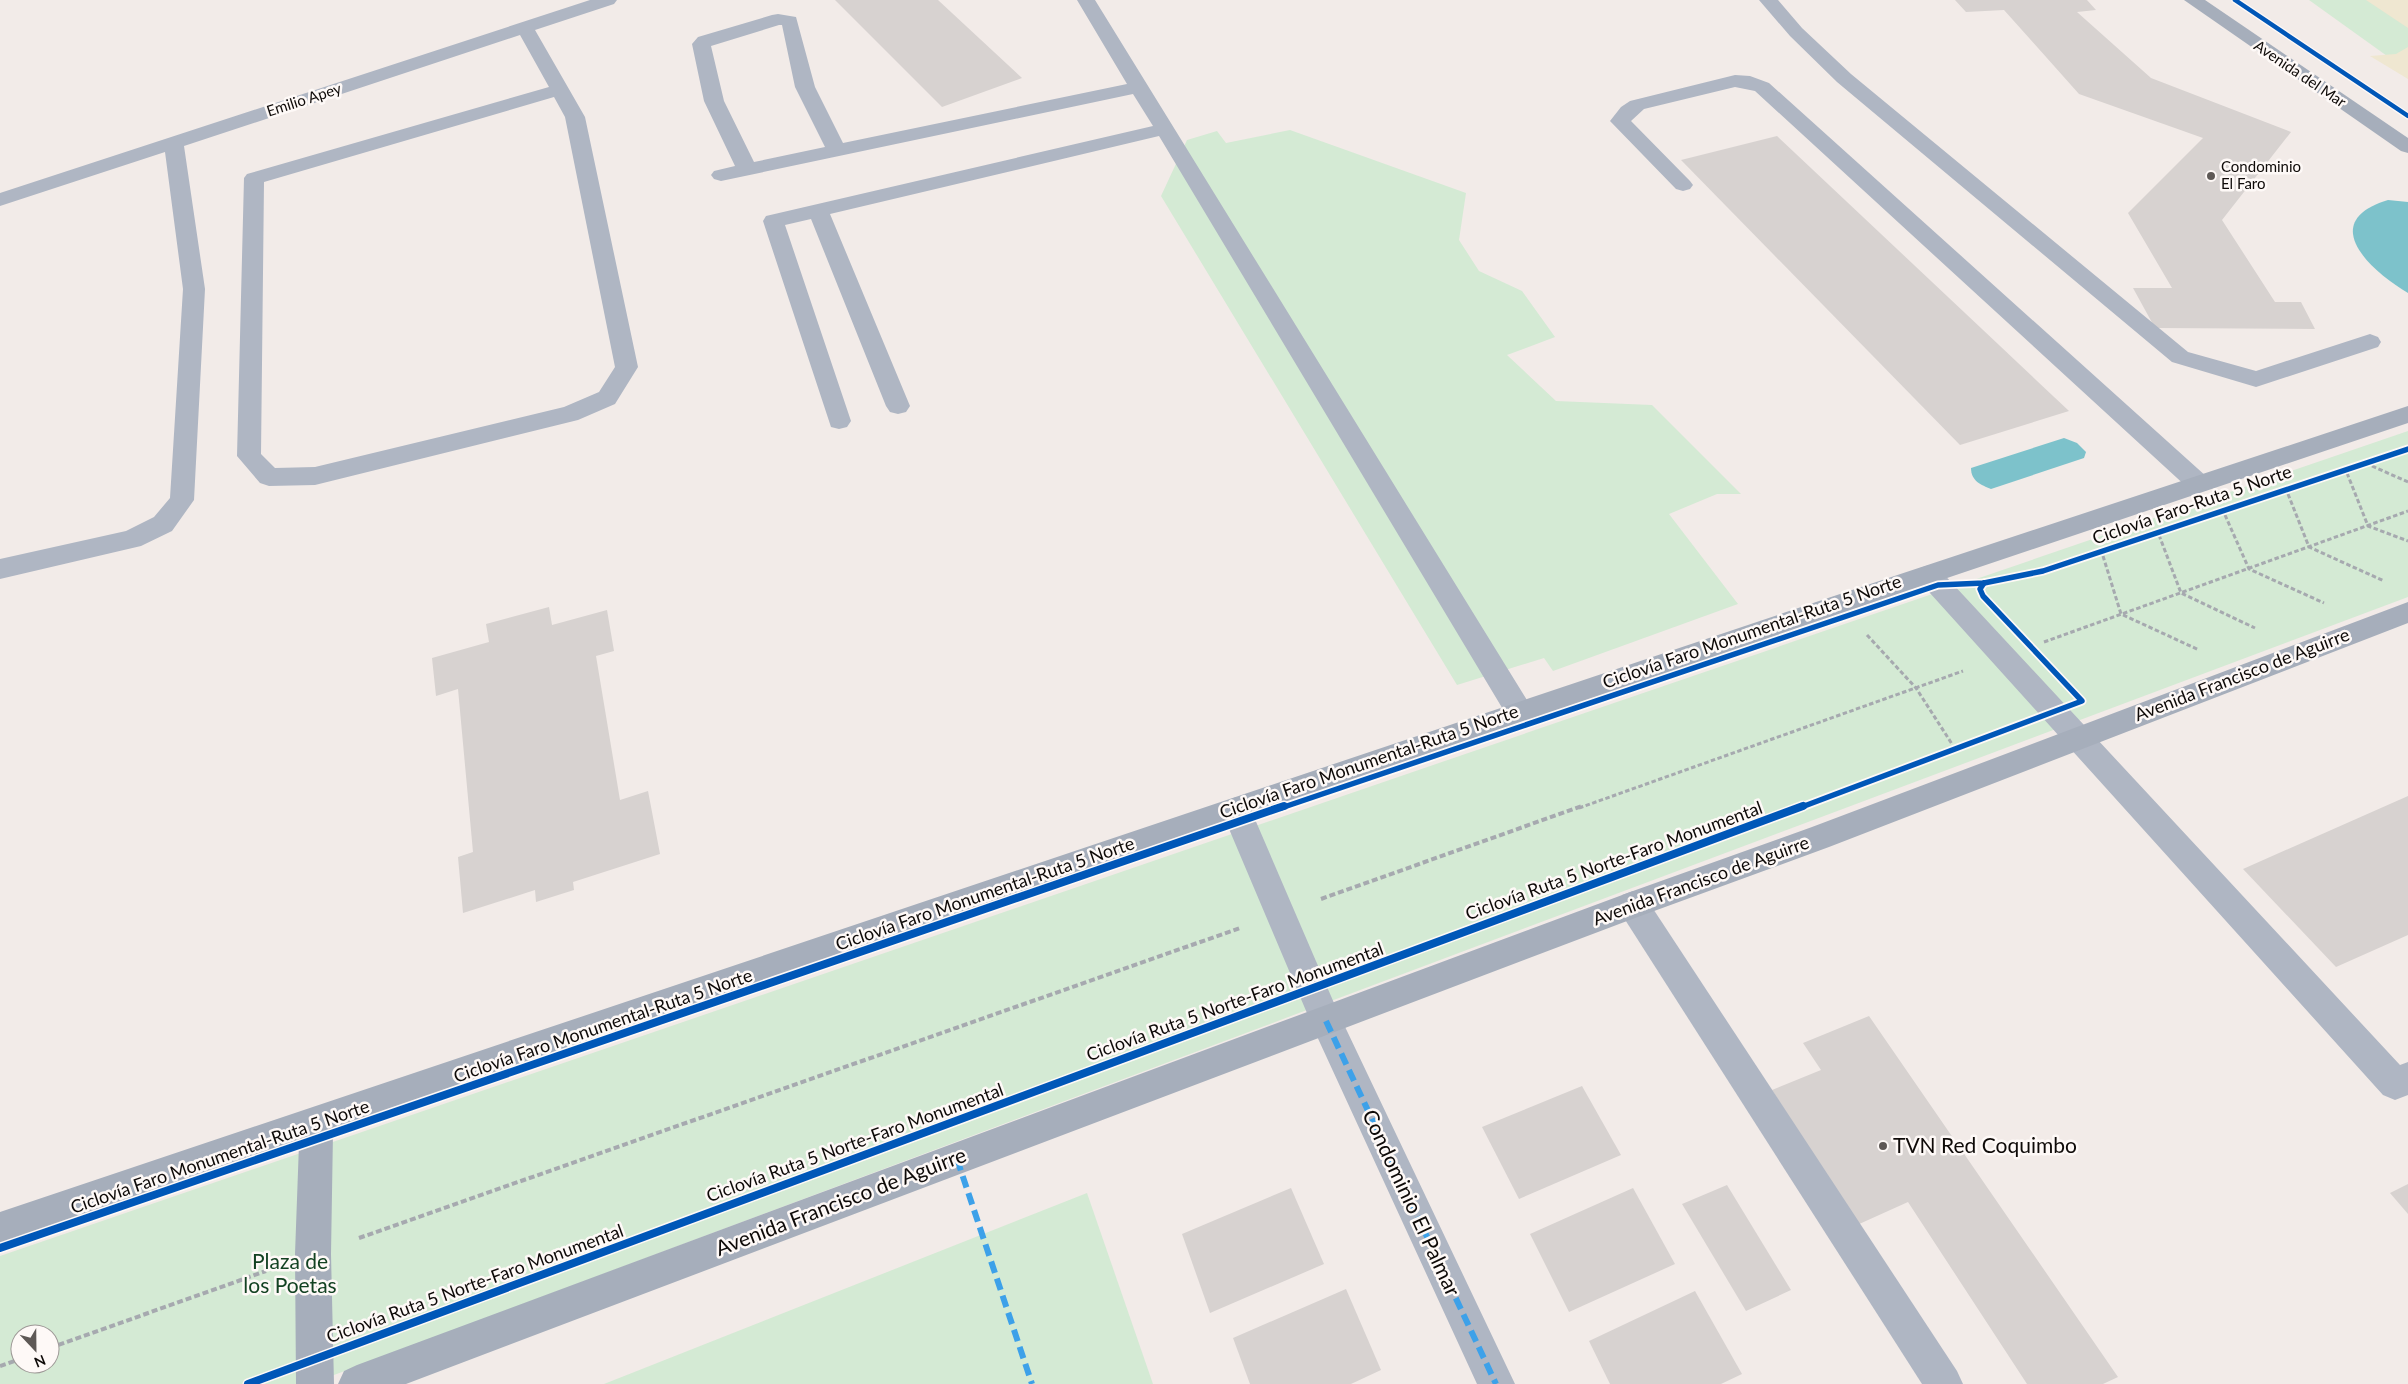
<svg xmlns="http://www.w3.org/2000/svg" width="2408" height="1384" font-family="Lato,sans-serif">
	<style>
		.green { fill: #d4ead4; fill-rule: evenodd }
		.sand { fill: #efe7d1 }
		.water { fill: #7dc2cb }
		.building { fill: #d7d2d0 }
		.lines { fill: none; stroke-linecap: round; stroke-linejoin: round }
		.path-far1 { stroke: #a6a9af; stroke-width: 3; stroke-dasharray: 4.5 2.5; stroke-linecap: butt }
		.path { stroke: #a6a9af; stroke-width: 4; stroke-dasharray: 6 3; stroke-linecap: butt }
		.minor { fill: #afb6c3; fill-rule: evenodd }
		.major { fill: #a6aebb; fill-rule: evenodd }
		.quiet { stroke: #3da1e9; stroke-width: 6; stroke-dasharray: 12 6; stroke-linecap: butt }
		.cycleway-far2-casing { stroke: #fef9f7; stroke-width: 7 }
		.cycleway-far1-casing { stroke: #fef9f7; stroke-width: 9 }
		.cycleway-casing { stroke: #fef9f7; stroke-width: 11 }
		.cycleway-far2 { stroke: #0057b8; stroke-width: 4.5 }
		.cycleway-far1 { stroke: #0057b8; stroke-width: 5.5 }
		.cycleway { stroke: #0057b8; stroke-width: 8 }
		.poi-dot { fill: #5e5956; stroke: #fef9f7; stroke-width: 2 }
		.labels { text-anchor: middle; stroke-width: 5; stroke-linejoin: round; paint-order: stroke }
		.far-street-label { font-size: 15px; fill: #0e0a08; stroke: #fef9f7 }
		.far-poi-label { font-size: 15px; fill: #0e0a08; stroke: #fef9f7; text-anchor: start }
		.street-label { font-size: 18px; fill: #0e0a08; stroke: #fef9f7 }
		.near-poi-label { font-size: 21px; fill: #0e0a08; stroke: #fef9f7; text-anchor: start }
		.near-street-label { font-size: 21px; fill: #0e0a08; stroke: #fef9f7 }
		.near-park-label { font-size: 21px; fill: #134222; stroke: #fef9f7 }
	</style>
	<rect width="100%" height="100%" fill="#f2ebe8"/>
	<!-- green -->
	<g class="green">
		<path d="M 2309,0 L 2408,0 L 2408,71 Z"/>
		<path d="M 1290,130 L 1466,193 L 1459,240 L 1479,271 L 1522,291 L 1555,337 L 1507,355 L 1556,401 L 1652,405 L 1741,494 L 1717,494 L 1669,514 L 1738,604 L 1553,671 L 1544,658 L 1457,685 L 1161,196 L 1187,140 L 1217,131 L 1226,143 Z"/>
		<path d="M 2408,431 L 2408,597 L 310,1384 L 0,1384 L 0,1256 ZM 20,1334 L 50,1334 L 50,1364 L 20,1364 Z"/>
		<path d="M 1087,1193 L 1153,1384 L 604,1384 Z"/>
	</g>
	<!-- sand -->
	<g class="sand">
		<path d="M 2366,0 L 2408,0 L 2408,28 Z"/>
		<path d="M 2408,47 L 2408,79 L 2370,56 L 2396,54 Z"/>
	</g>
	<!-- water -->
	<g class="water">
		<path d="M 2388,200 L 2408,202 L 2408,293 C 2371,271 2316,222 2388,200 Z"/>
		<path d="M 2064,438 L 2077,443 L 2086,452 L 2084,458 L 1991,489 C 1981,485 1971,481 1971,468 Z"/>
	</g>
	<!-- building -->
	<g class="building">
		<path d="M 835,0 L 938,0 L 1022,78 L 942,107 Z"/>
		<path d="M 1955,0 L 2087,0 L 2096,10 L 2077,12 L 2151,78 L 2291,132 L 2222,220 L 2275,302 L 2301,302 L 2315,329 L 2155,328 L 2133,288 L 2172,288 L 2128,213 L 2203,138 L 2079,94 L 2004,10 L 1966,12 Z"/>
		<path d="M 1777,136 L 1982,329 L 2069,411 L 1960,445 L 1681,160 Z"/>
		<path d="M 549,607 L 552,625 L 607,610 L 614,651 L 596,656 L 620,800 L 648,791 L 660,854 L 573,882 L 574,890 L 536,902 L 535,890 L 463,913 L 458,857 L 473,852 L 458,689 L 436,696 L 432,658 L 489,642 L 486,624 Z"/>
		<path d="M 2408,796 L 2408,935 L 2336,967 L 2243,869 Z"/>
		<path d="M 1869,1016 L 2118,1377 L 2103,1384 L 2027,1384 L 1908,1202 L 1857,1225 L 1772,1090 L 1821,1070 L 1803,1043 Z"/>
		<path d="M 1582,1086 L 1621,1155 L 1519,1199 L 1482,1127 Z"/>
		<path d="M 2408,1184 L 2408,1214 L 2390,1193 Z"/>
		<path d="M 1727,1185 L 1791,1290 L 1746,1311 L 1682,1204 Z"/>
		<path d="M 1291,1188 L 1324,1264 L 1210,1313 L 1182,1234 Z"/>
		<path d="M 1633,1188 L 1675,1264 L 1569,1312 L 1530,1234 Z"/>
		<path d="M 1346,1289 L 1381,1370 L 1351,1384 L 1250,1384 L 1233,1338 Z"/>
		<path d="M 1695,1291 L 1742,1374 L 1721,1384 L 1610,1384 L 1589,1341 Z"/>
	</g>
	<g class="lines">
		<!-- path-far1 -->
		<g class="path-far1">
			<path d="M 2372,466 L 2408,482"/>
			<path d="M 2347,473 L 2368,526 L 2408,541"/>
			<path d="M 2288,494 L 2309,547 L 2384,581"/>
			<path d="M 2225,515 L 2249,569 L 2324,603"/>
			<path d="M 2159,535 L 2181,593 L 2255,628"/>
			<path d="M 2103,556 L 2121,614 L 2199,650"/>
			<path d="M 1867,635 L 1916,688 L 1952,744"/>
			<path d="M 2044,642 L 2408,511"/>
			<path d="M 1579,808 L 1963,671"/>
		</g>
		<!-- path -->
		<g class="path">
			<path d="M 1321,899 L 1582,806"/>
			<path d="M 359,1238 L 1240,928"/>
			<path d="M 50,1348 L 266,1271"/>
			<path d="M 0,1366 L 20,1359"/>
		</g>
		<!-- minor -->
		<g class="minor">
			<path d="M 590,0 L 617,0 L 614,4 L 535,30 L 585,117 L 638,367 L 615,404 L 578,420 L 315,485 L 269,486 L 260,483 L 237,456 L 244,178 L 247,174 L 549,87 L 520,35 L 184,146 L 205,289 L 194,500 L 172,531 L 141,546 L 0,579 L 0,559 L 126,531 L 154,517 L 170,498 L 183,289 L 165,152 L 0,206 L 0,193 ZM 554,97 L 565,117 L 615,367 L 599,392 L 564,407 L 315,467 L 275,468 L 261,454 L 264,182 Z"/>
			<path d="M 1077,0 L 1095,0 L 1530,705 L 1534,713 L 1530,721 L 1520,725 L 1510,721 L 1159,136 L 830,214 L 910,406 L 906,412 L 898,414 L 890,412 L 886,406 L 811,219 L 785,225 L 851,421 L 847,427 L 839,429 L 831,427 L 763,221 L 766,216 L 1153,126 L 1133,94 L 721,181 L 714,179 L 711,175 L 714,171 L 735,166 L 704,101 L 692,44 L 698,37 L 772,15 L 778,14 L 796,17 L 815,87 L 843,143 L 1127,84 ZM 779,25 L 782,25 L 795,87 L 825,147 L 754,162 L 724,101 L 711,46 Z"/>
			<path d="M 1759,0 L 1778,0 L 1802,28 L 1851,74 L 2188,352 L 2256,371 L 2370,334 L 2378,337 L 2381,342 L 2378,347 L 2256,387 L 2172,362 L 1837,82 L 1790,36 Z"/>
			<path d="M 1735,75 L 1750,76 L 1769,83 L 2207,477 L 2210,483 L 2207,489 L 2198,492 L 2189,489 L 1755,91 L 1735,87 L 1644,109 L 1631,121 L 1690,181 L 1693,185 L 1690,189 L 1683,191 L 1676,189 L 1610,121 L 1621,107 L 1630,101 Z"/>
			<path d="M 1929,565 L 1938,568 L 2400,1065 L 2408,1062 L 2408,1095 L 2395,1100 L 2383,1095 L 1920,582 L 1916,575 L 1920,568 Z"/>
			<path d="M 1236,797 L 1246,801 L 1251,810 L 1337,1010 L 1515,1384 L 1477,1384 L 1315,1032 L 1221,810 L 1226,801 Z"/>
			<path d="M 1633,891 L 1644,895 L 1957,1371 L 1963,1384 L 1922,1384 L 1622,915 L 1618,905 L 1622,895 Z"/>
		</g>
		<!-- major -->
		<g class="major">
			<path d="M 2184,0 L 2205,0 L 2408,138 L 2408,153 L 2401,151 Z"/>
			<path d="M 2408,406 L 2408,423 L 1849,611 L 333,1132 L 331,1254 L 334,1384 L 296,1384 L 295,1254 L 299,1144 L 0,1246 L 0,1212 L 1831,597 Z"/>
			<path d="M 2408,602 L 2408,623 L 1829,847 L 1635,918 L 406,1384 L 338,1384 L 344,1371 L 357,1365 L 1633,891 L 1812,827 Z"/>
		</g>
		<!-- quiet -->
		<g class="quiet">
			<path d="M 1326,1021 L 1496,1384"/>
			<path d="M 957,1159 L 1032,1384"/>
		</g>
		<defs>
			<path id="cycleway-far2" d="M 2235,0 L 2408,116"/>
			<g id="cycleway-far1">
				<path d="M 1281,808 L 1938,585 L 1984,583 L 2043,571 L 2408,449"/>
				<path d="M 1799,808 L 2082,701 L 1983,596 L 1980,589 L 1984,583"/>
			</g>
			<g id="cycleway">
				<path d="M 0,1248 L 1284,806"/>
				<path d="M 248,1384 L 1803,806"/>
			</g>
		</defs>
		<!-- cycleway-far2 casing -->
		<use href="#cycleway-far2" class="cycleway-far2-casing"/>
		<!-- cycleway-far1 casing -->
		<use href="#cycleway-far1" class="cycleway-far1-casing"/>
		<!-- cycleway casing -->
		<use href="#cycleway" class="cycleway-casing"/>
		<!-- cycleway-far2 -->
		<use href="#cycleway-far2" class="cycleway-far2"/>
		<!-- cycleway-far1 -->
		<use href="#cycleway-far1" class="cycleway-far1"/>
		<!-- cycleway -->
		<use href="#cycleway" class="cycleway"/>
	</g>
	<!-- markers -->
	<g class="poi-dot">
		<circle cx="2211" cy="176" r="5"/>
		<circle cx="1883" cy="1146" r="5"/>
	</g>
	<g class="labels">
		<!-- far-street labels -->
		<g class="far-street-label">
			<text transform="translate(2300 74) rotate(34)" y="5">Avenida del Mar</text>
			<text transform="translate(304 100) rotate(-18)" y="5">Emilio Apey</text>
		</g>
		<!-- far-poi labels -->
		<g class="far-poi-label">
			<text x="2221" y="172">Condominio<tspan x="2221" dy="17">El Faro</tspan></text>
		</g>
		<!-- street labels -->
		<g class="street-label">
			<text transform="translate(2192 505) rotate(-19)" y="6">Ciclovía Faro-Ruta 5 Norte</text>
			<text transform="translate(1752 632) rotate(-19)" y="6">Ciclovía Faro Monumental-Ruta 5 Norte</text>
			<text transform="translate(2242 675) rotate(-21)" y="6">Avenida Francisco de Aguirre</text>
			<text transform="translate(1369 762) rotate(-19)" y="6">Ciclovía Faro Monumental-Ruta 5 Norte</text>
			<text transform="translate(1614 861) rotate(-20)" y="6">Ciclovía Ruta 5 Norte-Faro Monumental</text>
			<text transform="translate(1701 881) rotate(-20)" y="6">Avenida Francisco de Aguirre</text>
			<text transform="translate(985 894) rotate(-19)" y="6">Ciclovía Faro Monumental-Ruta 5 Norte</text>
			<text transform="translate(1235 1002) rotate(-20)" y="6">Ciclovía Ruta 5 Norte-Faro Monumental</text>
			<text transform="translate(603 1026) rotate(-19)" y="6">Ciclovía Faro Monumental-Ruta 5 Norte</text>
			<text transform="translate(855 1143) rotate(-20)" y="6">Ciclovía Ruta 5 Norte-Faro Monumental</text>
			<text transform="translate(220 1157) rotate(-19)" y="6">Ciclovía Faro Monumental-Ruta 5 Norte</text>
			<text transform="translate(475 1284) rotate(-20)" y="6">Ciclovía Ruta 5 Norte-Faro Monumental</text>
		</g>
		<!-- near-poi labels -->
		<g class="near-poi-label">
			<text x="1893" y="1153">TVN Red Coquimbo</text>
		</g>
		<!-- near-street labels -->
		<g class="near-street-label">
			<text transform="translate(841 1202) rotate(-21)" y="7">Avenida Francisco de Aguirre</text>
			<text transform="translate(1411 1203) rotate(65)" y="7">Condominio El Palmar</text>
		</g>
		<!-- near-park labels -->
		<g class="near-park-label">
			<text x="290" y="1269">Plaza de<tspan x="290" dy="24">los Poetas</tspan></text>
		</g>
	</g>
	<!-- north arrow -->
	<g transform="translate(35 1349) rotate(158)"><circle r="24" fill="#fef9f7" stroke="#9e9997"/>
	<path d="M0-4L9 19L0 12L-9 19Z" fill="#5e5956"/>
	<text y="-8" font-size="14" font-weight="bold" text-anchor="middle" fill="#0e0a08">N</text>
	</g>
</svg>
